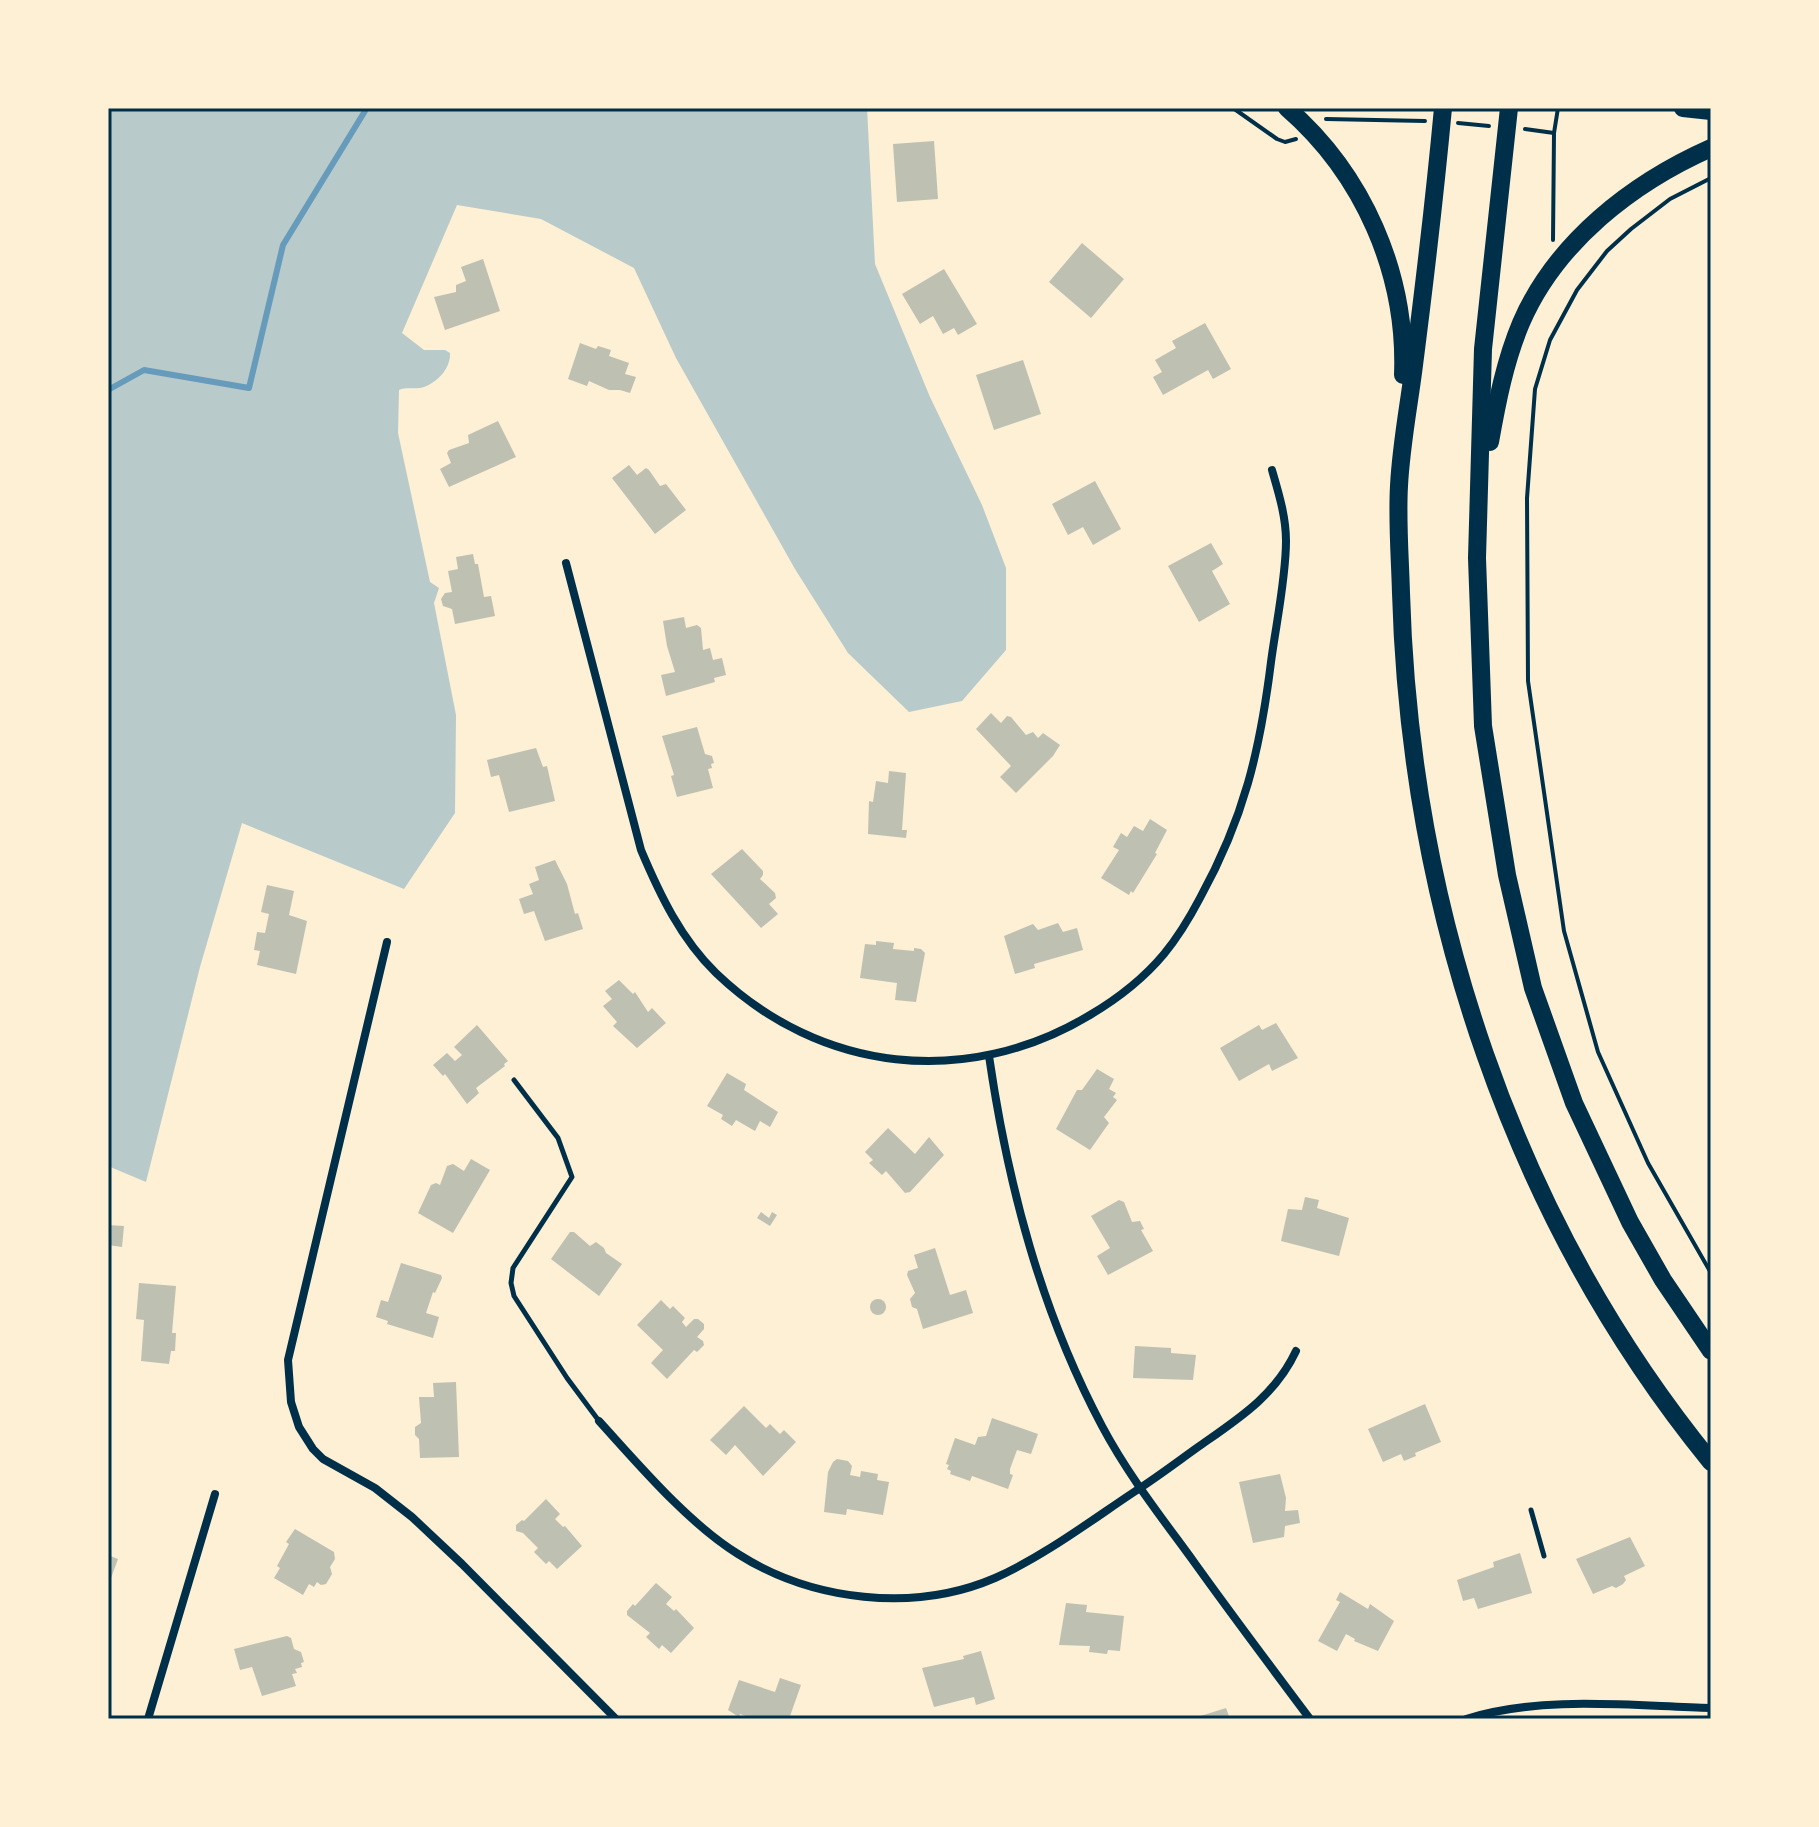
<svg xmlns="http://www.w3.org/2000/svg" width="1819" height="1827" font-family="'Times New Roman',serif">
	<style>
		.green { fill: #b9caca }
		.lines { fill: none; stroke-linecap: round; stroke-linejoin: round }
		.stream { stroke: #669bbc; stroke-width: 6 }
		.building { fill: #bec0b2 }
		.path { stroke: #003049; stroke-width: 4 }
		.service { stroke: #003049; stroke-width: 5 }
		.minor { stroke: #003049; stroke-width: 8 }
		.trunk { stroke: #003049; stroke-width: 18 }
		.neatline { fill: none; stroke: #003049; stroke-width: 3 }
	</style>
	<rect width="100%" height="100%" fill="#fdf0d5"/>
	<!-- green -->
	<path class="green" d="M 108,108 L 867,108 L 875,264 L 930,397 L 982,505 L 1006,568 L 1006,650 L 962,701 L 909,712 L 848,653 L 795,569 L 676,358 L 634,268 L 541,219 L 457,205 L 402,333 L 424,350 L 445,350 L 450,353 C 451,369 435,385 420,388 C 412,389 406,387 399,390 L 398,433 L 430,582 L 439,588 L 434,603 L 456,715 L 455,813 L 404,889 L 242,823 L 200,967 L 146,1182 L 108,1166 Z"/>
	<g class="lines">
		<!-- stream -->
		<path class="stream" d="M 108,390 L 144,370 L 249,388 L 283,245 L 365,111 L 364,108"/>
	</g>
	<!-- building -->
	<g class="building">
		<path d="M 934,141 L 938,199 L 897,202 L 893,144 Z"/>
		<path d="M 1082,243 L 1124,279 L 1091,318 L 1049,282 Z"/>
		<path d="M 483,259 L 500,311 L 445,330 L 434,297 L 456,292 L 456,285 L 466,281 L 461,267 Z"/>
		<path d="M 944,269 L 977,324 L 958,335 L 954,328 L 943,334 L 933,316 L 920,324 L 902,294 Z"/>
		<path d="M 1205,323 L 1231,369 L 1213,379 L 1208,370 L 1163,395 L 1153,377 L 1162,372 L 1155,360 L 1176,348 L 1172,341 Z"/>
		<path d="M 580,343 L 596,349 L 598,346 L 611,350 L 609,356 L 629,363 L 625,374 L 636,377 L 630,393 L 620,390 L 609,390 L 589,381 L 587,386 L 568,379 Z"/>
		<path d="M 1023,360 L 1041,414 L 994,430 L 976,375 Z"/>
		<path d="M 498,421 L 516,457 L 449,487 L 440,469 L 451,463 L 447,453 L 449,450 L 469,443 L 468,435 Z"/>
		<path d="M 629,465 L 637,475 L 646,468 L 649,470 L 660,486 L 666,484 L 686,510 L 655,534 L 612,478 Z"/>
		<path d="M 1095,481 L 1121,529 L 1093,545 L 1083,527 L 1068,535 L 1052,504 Z"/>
		<path d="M 1211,543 L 1223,564 L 1212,571 L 1230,604 L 1199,622 L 1168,566 Z"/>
		<path d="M 473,554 L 475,564 L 478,564 L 484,597 L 491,596 L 495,616 L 455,624 L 452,609 L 443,606 L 441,599 L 445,593 L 452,592 L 448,571 L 458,569 L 456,557 Z"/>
		<path d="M 684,617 L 686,628 L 697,625 L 701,628 L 703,650 L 710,648 L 713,660 L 722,658 L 726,675 L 714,678 L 715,682 L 666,696 L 661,675 L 675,672 L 667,646 L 663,621 Z"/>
		<path d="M 991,713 L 1001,723 L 1007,716 L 1011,717 L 1026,735 L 1033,732 L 1038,738 L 1043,733 L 1060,745 L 1053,756 L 1016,793 L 1000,777 L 1011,766 L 976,729 Z"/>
		<path d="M 697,727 L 705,754 L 712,756 L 714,763 L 711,764 L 712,768 L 708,769 L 713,788 L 677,797 L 671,776 L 674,775 L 662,736 Z"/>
		<path d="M 536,748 L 543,767 L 547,766 L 555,801 L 509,812 L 499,775 L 491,777 L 487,760 Z"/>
		<path d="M 889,771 L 906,773 L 902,830 L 907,830 L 906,838 L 868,834 L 869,801 L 873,802 L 876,781 L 888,783 Z"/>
		<path d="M 1150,819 L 1167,830 L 1155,853 L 1157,854 L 1133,893 L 1131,891 L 1129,895 L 1101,878 L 1119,850 L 1113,847 L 1121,833 L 1127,837 L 1134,826 L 1143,831 Z"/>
		<path d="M 742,849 L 763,871 L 763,875 L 760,879 L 775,893 L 776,898 L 769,904 L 778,914 L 761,928 L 711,874 Z"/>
		<path d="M 555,860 L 567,884 L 575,914 L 578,913 L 583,929 L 545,941 L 534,911 L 524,914 L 519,899 L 533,894 L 529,884 L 539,880 L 535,867 Z"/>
		<path d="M 267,885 L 294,891 L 289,915 L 307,921 L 296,974 L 257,965 L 260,951 L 254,950 L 257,932 L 265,933 L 269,914 L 261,912 Z"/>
		<path d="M 1058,923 L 1063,932 L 1077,928 L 1083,950 L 1034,964 L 1035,968 L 1015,974 L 1004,936 L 1033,924 L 1038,930 Z"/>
		<path d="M 876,941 L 894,943 L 893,949 L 914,951 L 914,948 L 921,949 L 925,953 L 916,1002 L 895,1000 L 897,983 L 860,978 L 865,944 L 876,945 Z"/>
		<path d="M 619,980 L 633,994 L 635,992 L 648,1012 L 652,1008 L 666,1023 L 637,1048 L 613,1026 L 617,1022 L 603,1006 L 612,999 L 605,991 Z"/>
		<path d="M 1276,1023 L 1298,1058 L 1272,1071 L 1269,1064 L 1239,1081 L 1220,1048 L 1259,1025 L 1262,1030 Z"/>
		<path d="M 477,1025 L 508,1061 L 504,1064 L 505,1066 L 476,1088 L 479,1093 L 467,1104 L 445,1074 L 443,1076 L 433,1065 L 447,1053 L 455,1061 L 462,1055 L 454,1047 Z"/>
		<path d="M 1097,1069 L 1114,1079 L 1109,1089 L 1116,1093 L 1113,1097 L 1117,1100 L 1104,1117 L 1109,1123 L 1090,1150 L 1056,1129 L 1077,1090 L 1082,1090 Z"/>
		<path d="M 727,1073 L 746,1084 L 744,1090 L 778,1112 L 770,1127 L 760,1121 L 755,1131 L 736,1120 L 732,1126 L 721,1119 L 723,1115 L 707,1106 Z"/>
		<path d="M 888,1128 L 915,1154 L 929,1137 L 944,1155 L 910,1192 L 905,1193 L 886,1171 L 882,1175 L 869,1163 L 873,1160 L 865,1152 Z"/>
		<path d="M 471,1159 L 490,1170 L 453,1233 L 418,1213 L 431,1185 L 436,1183 L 440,1185 L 447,1166 L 453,1164 L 464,1171 Z"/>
		<path d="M 1305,1197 L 1319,1200 L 1317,1208 L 1349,1218 L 1339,1256 L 1281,1241 L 1288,1209 L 1302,1210 Z"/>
		<path d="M 1119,1200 L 1124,1202 L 1132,1222 L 1140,1221 L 1144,1229 L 1141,1230 L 1153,1251 L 1108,1275 L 1097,1256 L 1110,1248 L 1091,1216 Z"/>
		<path d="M 761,1212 L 769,1218 L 772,1212 L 777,1215 L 770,1226 L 757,1218 Z"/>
		<path d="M 108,1225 L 124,1226 L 122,1247 L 108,1245 Z"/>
		<path d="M 570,1232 L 574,1232 L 590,1246 L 596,1242 L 604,1248 L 606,1253 L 622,1264 L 599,1296 L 551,1259 Z"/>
		<path d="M 935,1248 L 950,1295 L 966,1290 L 973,1313 L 923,1329 L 917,1309 L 912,1307 L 910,1299 L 915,1293 L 907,1275 L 908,1271 L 918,1268 L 914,1255 Z"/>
		<path d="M 401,1263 L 441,1275 L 442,1278 L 435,1293 L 433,1292 L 426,1313 L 439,1317 L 433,1338 L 387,1324 L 388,1321 L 376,1317 L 381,1300 L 388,1302 Z"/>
		<path d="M 139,1283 L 176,1286 L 172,1333 L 176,1333 L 175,1351 L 171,1351 L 169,1364 L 141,1361 L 144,1320 L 136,1319 Z"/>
		<circle cx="878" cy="1307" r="8"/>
		<path d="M 661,1300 L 670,1309 L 673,1306 L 685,1318 L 682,1322 L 686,1327 L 694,1319 L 698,1319 L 704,1324 L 704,1329 L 697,1337 L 703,1341 L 704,1345 L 697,1352 L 694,1350 L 667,1379 L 651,1363 L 663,1350 L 637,1325 Z"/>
		<path d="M 1135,1346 L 1171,1348 L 1171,1353 L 1196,1355 L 1193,1380 L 1133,1378 Z"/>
		<path d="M 456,1382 L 459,1457 L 420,1458 L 419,1439 L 415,1435 L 415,1427 L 421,1423 L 419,1397 L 434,1397 L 433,1383 Z"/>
		<path d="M 1425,1404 L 1441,1442 L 1415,1453 L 1416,1456 L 1404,1461 L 1401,1454 L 1383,1462 L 1368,1429 Z"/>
		<path d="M 744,1406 L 766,1428 L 770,1424 L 780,1434 L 784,1430 L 796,1442 L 763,1476 L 735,1445 L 726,1455 L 710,1440 Z"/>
		<path d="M 992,1418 L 1038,1434 L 1031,1454 L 1017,1450 L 1010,1469 L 1010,1474 L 1013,1475 L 1008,1489 L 972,1476 L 970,1481 L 950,1474 L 951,1471 L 947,1469 L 949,1465 L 946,1464 L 955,1438 L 975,1445 L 978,1437 L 986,1436 Z"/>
		<path d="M 837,1459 L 848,1461 L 852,1466 L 850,1475 L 860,1477 L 861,1471 L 878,1474 L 877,1480 L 889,1482 L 883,1515 L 847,1509 L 846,1515 L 824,1512 L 828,1472 L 833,1462 Z"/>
		<path d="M 1280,1474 L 1286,1498 L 1285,1511 L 1298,1510 L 1300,1523 L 1285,1526 L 1284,1537 L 1253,1543 L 1239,1482 Z"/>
		<path d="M 546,1499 L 560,1514 L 555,1519 L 563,1527 L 565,1526 L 582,1546 L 557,1569 L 549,1561 L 546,1564 L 534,1552 L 538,1548 L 523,1533 L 516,1531 L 516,1525 L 522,1520 L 524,1521 Z"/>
		<path d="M 295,1529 L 334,1552 L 335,1559 L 330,1567 L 332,1574 L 326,1584 L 321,1585 L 317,1582 L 314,1587 L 309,1584 L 303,1595 L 274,1578 L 280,1568 L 277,1566 L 289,1544 L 286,1542 Z"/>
		<path d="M 1630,1537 L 1645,1566 L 1624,1576 L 1626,1580 L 1623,1584 L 1616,1588 L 1612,1586 L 1593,1594 L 1576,1559 Z"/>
		<path d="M 1520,1553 L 1532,1593 L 1478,1609 L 1474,1598 L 1463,1601 L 1457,1580 L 1494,1567 L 1493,1562 Z"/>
		<path d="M 108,1555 L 118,1559 L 111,1578 L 108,1577 Z"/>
		<path d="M 656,1583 L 672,1597 L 666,1604 L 674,1611 L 676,1609 L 694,1628 L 671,1653 L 662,1645 L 659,1649 L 646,1637 L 650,1633 L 627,1615 L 627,1611 L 633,1604 L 635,1606 Z"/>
		<path d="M 1340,1592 L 1368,1609 L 1370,1604 L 1394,1621 L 1378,1651 L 1354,1641 L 1355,1639 L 1346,1634 L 1337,1651 L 1318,1641 L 1340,1602 L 1336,1600 Z"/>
		<path d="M 1066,1603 L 1087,1605 L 1086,1612 L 1124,1616 L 1120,1651 L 1108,1650 L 1107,1654 L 1089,1652 L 1090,1646 L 1059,1645 Z"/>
		<path d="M 287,1636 L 291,1638 L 294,1649 L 301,1652 L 304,1662 L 301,1663 L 302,1667 L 295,1669 L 297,1673 L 292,1674 L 296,1686 L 262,1696 L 252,1667 L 240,1670 L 234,1649 Z"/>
		<path d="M 981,1651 L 995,1699 L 976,1705 L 974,1697 L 934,1707 L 922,1668 L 964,1659 L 963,1656 Z"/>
		<path d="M 780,1678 L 801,1685 L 789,1719 L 754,1719 L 740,1714 L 739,1717 L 728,1710 L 739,1680 L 775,1692 Z"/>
		<path d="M 1226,1708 L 1230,1719 L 1194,1719 L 1194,1718 Z"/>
	</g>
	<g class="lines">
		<!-- path -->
		<g class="path">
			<path d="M 1233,108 L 1277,139 L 1285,142 L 1296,139"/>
			<path d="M 1326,119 L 1425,121"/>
			<path d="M 1458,123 L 1489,126"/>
			<path d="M 1525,129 L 1554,133"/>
			<path d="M 1711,178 L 1670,199 L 1631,229 L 1607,251 L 1577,290 L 1550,340 L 1535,389 L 1527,498 L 1528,681 L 1564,931 L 1598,1052 L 1648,1163 L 1711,1273"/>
			<path d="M 1553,240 L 1554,133 L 1558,108"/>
		</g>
		<!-- service -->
		<g class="service">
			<path d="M 514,1080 L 558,1138 L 572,1177 L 513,1268 L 511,1283 L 514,1296 L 567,1378 L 599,1421"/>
			<path d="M 1531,1510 L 1544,1556"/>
		</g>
		<!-- minor -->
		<g class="minor">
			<path d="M 566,563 L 641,850 C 660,895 681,939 716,973 C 820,1073 967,1089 1090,1015 C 1117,999 1144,978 1164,954 C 1178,937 1190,917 1200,898 C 1244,818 1260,751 1271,662 C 1276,624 1286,578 1286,541 C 1286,517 1279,494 1272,470"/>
			<path d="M 387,942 L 288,1360 L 291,1402 L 299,1427 L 313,1449 L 323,1459 L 375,1488 L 412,1517 L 462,1564 L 616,1719"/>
			<path d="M 989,1056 C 1008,1186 1041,1311 1102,1426 C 1128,1475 1162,1518 1194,1562 C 1232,1615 1271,1667 1310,1719"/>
			<path d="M 599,1421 C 639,1465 688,1523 738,1554 C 812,1601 914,1613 995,1578 C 1044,1556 1089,1522 1134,1492 C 1156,1478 1177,1462 1198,1447 C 1238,1419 1275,1396 1296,1351"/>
			<path d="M 148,1719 L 215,1494"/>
			<path d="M 1466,1719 C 1544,1695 1630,1706 1711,1708"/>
		</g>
		<!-- trunk -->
		<g class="trunk">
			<path d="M 1287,108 C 1363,174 1407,273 1403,375"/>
			<path d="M 1443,108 C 1435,194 1425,279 1414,365 C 1409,405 1401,445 1399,486 C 1397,521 1400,557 1401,593 C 1410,906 1512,1218 1711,1462"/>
			<path d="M 1509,108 L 1483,349 L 1477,558 L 1483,726 L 1507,875 L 1533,988 L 1574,1103 L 1630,1222 L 1663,1280 L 1711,1351"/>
			<path d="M 1683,108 L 1711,111"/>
			<path d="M 1490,442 C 1497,402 1505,361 1521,323 C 1556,242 1632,183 1711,148"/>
		</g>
	</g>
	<!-- border -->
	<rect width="1819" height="1827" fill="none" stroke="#fdf0d5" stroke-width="220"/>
	<rect x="110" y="110" width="1599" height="1607" class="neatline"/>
</svg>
